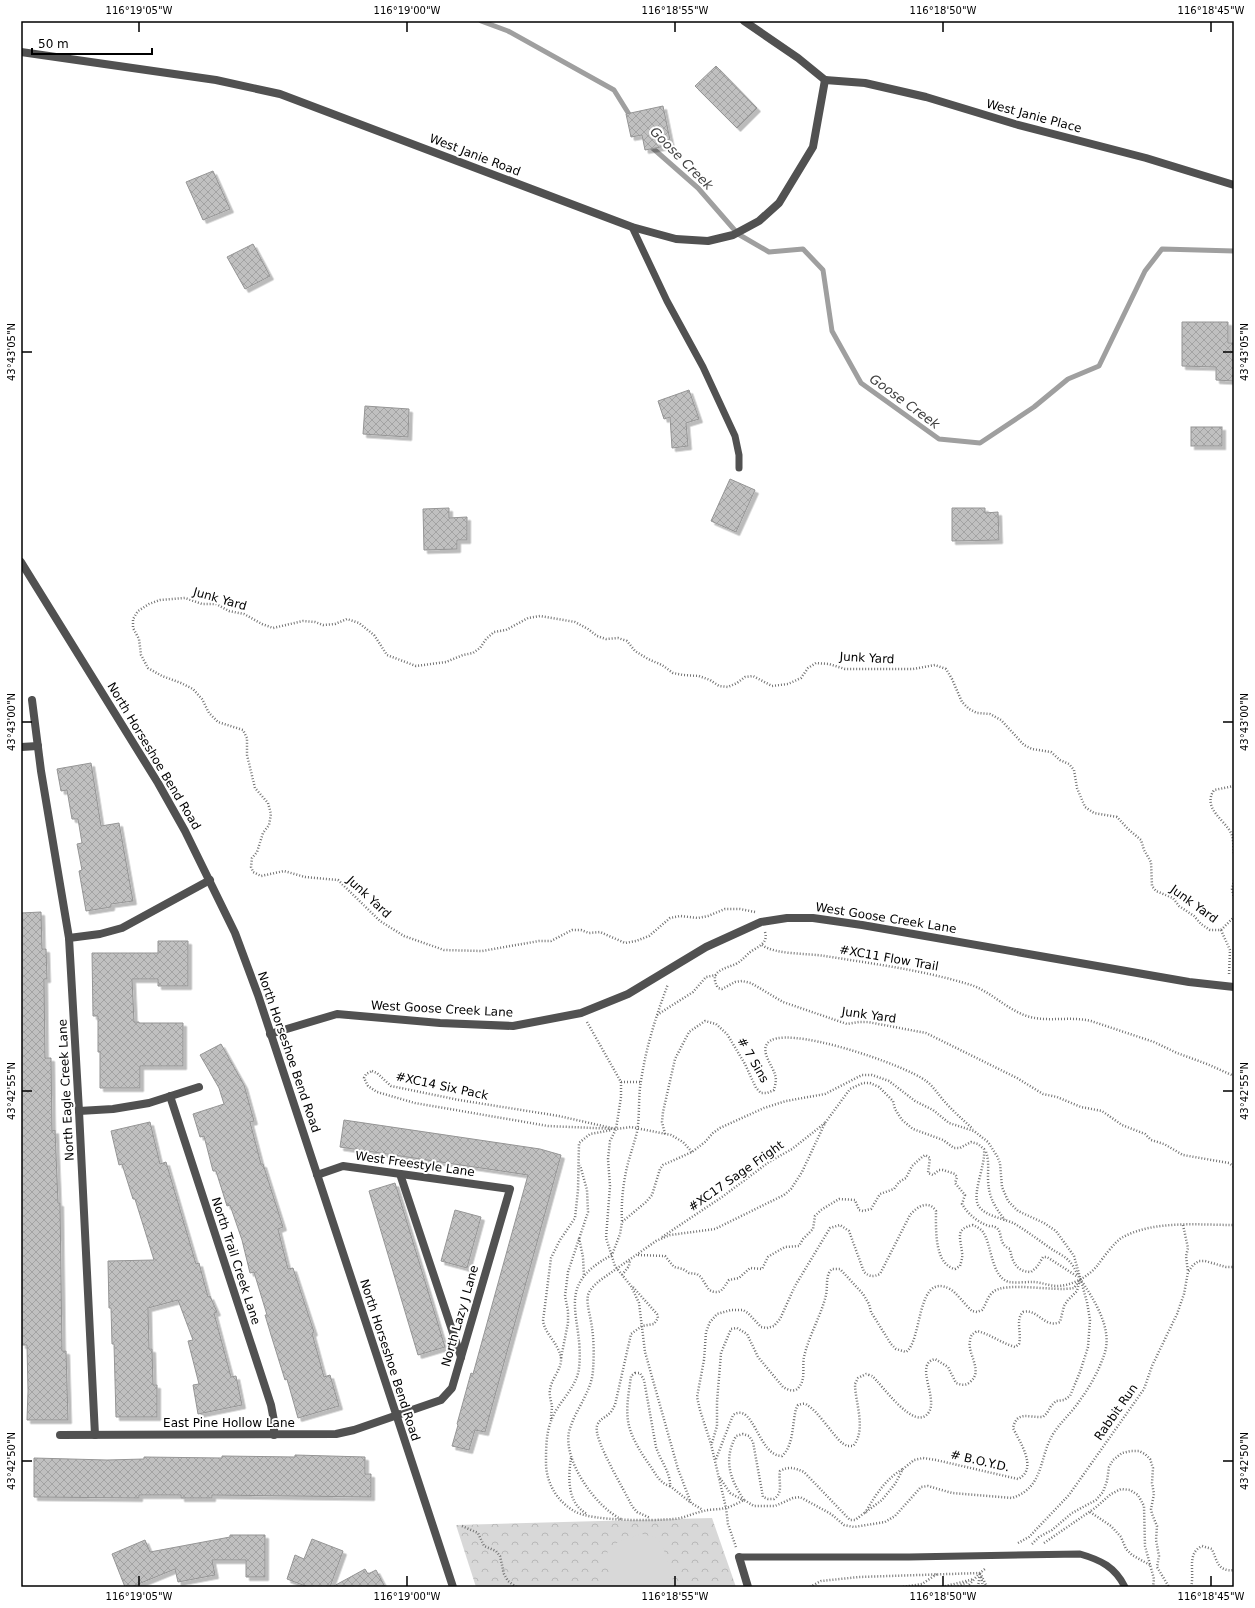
<svg xmlns="http://www.w3.org/2000/svg" width="1255" height="1608" font-family="'DejaVu Sans',sans-serif">
	<style>
		.forest { fill: url(#forest-crowns) }
		.pitch { fill: #d8d8d8 }
		.lines { fill: none; stroke-linecap: round; stroke-linejoin: round }
		.stream { stroke: #9f9f9f; stroke-width: 5 }
		.building { fill: url(#building-cross-hatch); stroke: #959595; filter: url(#shadow) }
		.path { stroke: #737373; stroke-width: 2.5; stroke-dasharray: 1 2; stroke-linecap: butt }
		.service { stroke: #515151; stroke-width: 7 }
		.minor { stroke: #515151; stroke-width: 8 }
		.tertiary { stroke: #515151; stroke-width: 8 }
		.ticks { fill: none; stroke: #000; stroke-width: 1.5 }
		.labels { text-anchor: middle; stroke-width: 4; stroke-linejoin: round; paint-order: stroke }
		.street-label { font-size: 12px; fill: #000; stroke: #fff }
		.water-label { font-size: 13px; font-style: italic; fill: #404040; stroke: #fff }
		.neatline { fill: none; stroke: #000; stroke-width: 1.5 }
		.ticks-label { font-size: 10px; text-anchor: middle; fill: #000 }
	</style>
	<defs>
		<pattern id="forest-crowns" width="20" height="18" patternUnits="userSpaceOnUse"><rect width="20" height="18" fill="#d8d8d8"/><path d="M2 6a3 3 0 1 1 6 0M12 15a3 3 0 1 1 6 0" fill="none" stroke="#b8b8b8"/></pattern>
		<pattern id="building-cross-hatch" width="8" height="8" patternUnits="userSpaceOnUse"><rect width="8" height="8" fill="#c0c0c0"/><path d="M0 0l8 8M0 8l8-8" fill="none" stroke="#a3a3a3"/></pattern>
		<filter id="shadow"><feDropShadow dx="3.5" dy="3.5" stdDeviation="0" flood-color="#0004"/></filter>
	</defs>
	<rect width="100%" height="100%" fill="#fff"/>
	<!-- forest -->
	<path class="forest" d="M 712,1518 L 736,1587 L 476,1587 L 456,1525 Z"/>
	<!-- pitch -->
	<path class="pitch" d="M 642,1534 L 657,1538 L 662,1544 L 675,1587 L 613,1587 C 602,1547 602,1546 642,1534 Z"/>
	<g class="lines">
		<!-- stream -->
		<g class="stream">
			<path d="M 481,21 L 508,31 L 614,90 L 632,119"/>
			<path d="M 648,144 L 698,188 L 738,234 L 769,252 L 803,249 L 823,270 L 832,331 L 861,383 L 939,439 L 980,443 L 1034,407 L 1068,379 L 1099,366 L 1145,271 L 1162,249 L 1234,251"/>
		</g>
	</g>
	<!-- building -->
	<g class="building">
		<path d="M 716,66 L 757,108 L 737,128 L 695,86 Z"/>
		<path d="M 663,106 L 671,145 L 645,150 L 642,135 L 631,137 L 626,114 Z"/>
		<path d="M 213,171 L 230,209 L 203,220 L 186,182 Z"/>
		<path d="M 253,244 L 270,276 L 245,289 L 227,257 Z"/>
		<path d="M 1182,322 L 1228,322 L 1228,343 L 1234,343 L 1234,381 L 1216,380 L 1216,367 L 1182,366 Z"/>
		<path d="M 689,390 L 699,419 L 686,423 L 688,446 L 672,448 L 670,417 L 664,419 L 658,401 Z"/>
		<path d="M 365,406 L 409,409 L 408,437 L 363,434 Z"/>
		<rect x="1191" y="427" width="31" height="19"/>
		<path d="M 730,479 L 755,490 L 736,532 L 711,521 Z"/>
		<path d="M 449,508 L 449,518 L 467,517 L 467,540 L 457,540 L 457,549 L 424,550 L 423,509 Z"/>
		<path d="M 952,508 L 985,508 L 985,513 L 998,512 L 999,540 L 952,541 Z"/>
		<path d="M 91,763 L 101,826 L 119,823 L 133,901 L 111,904 L 111,907 L 86,911 L 79,871 L 82,870 L 77,844 L 82,843 L 78,819 L 72,819 L 67,790 L 61,791 L 57,769 Z"/>
		<path d="M 41,912 L 42,949 L 46,949 L 47,979 L 44,979 L 45,1058 L 51,1058 L 52,1131 L 55,1130 L 58,1203 L 60,1203 L 62,1351 L 66,1351 L 68,1420 L 27,1420 L 28,1391 L 27,1345 L 22,1345 L 21,913 Z"/>
		<path d="M 158,941 L 188,941 L 188,986 L 158,986 L 158,979 L 132,979 L 134,1022 L 139,1022 L 139,1023 L 183,1023 L 183,1066 L 140,1066 L 140,1088 L 100,1088 L 100,1052 L 98,1052 L 98,1016 L 93,1016 L 92,953 L 158,953 Z"/>
		<path d="M 221,1044 L 244,1085 L 254,1121 L 250,1122 L 261,1164 L 263,1164 L 283,1227 L 278,1229 L 288,1269 L 293,1268 L 314,1332 L 312,1333 L 324,1377 L 330,1375 L 339,1406 L 298,1418 L 287,1379 L 285,1380 L 271,1335 L 265,1315 L 267,1315 L 254,1272 L 250,1273 L 242,1240 L 230,1205 L 227,1206 L 216,1171 L 213,1171 L 204,1136 L 200,1137 L 193,1114 L 224,1104 L 219,1088 L 200,1055 Z"/>
		<path d="M 344,1120 L 540,1149 L 561,1155 L 485,1432 L 475,1430 L 469,1450 L 452,1446 L 458,1425 L 457,1424 L 471,1373 L 473,1374 L 528,1175 L 340,1147 Z"/>
		<path d="M 150,1122 L 160,1164 L 166,1162 L 196,1264 L 199,1263 L 208,1297 L 210,1296 L 217,1312 L 214,1313 L 231,1377 L 236,1376 L 242,1405 L 198,1414 L 193,1385 L 199,1384 L 188,1341 L 193,1340 L 178,1300 L 148,1308 L 149,1349 L 152,1349 L 153,1385 L 157,1385 L 157,1417 L 116,1417 L 114,1344 L 112,1344 L 111,1308 L 109,1308 L 108,1261 L 154,1260 L 135,1199 L 133,1199 L 122,1164 L 119,1165 L 111,1131 Z"/>
		<path d="M 395,1183 L 445,1347 L 418,1355 L 369,1191 Z"/>
		<path d="M 455,1210 L 481,1217 L 467,1268 L 441,1261 Z"/>
		<path d="M 295,1455 L 365,1457 L 365,1474 L 371,1474 L 371,1497 L 212,1495 L 212,1498 L 181,1498 L 181,1495 L 139,1495 L 139,1498 L 34,1497 L 34,1458 L 107,1460 L 144,1459 L 144,1457 L 222,1458 L 222,1456 L 295,1457 Z"/>
		<path d="M 230,1535 L 265,1535 L 265,1577 L 246,1577 L 246,1560 L 212,1560 L 215,1575 L 178,1582 L 175,1569 L 131,1587 L 125,1587 L 112,1554 L 145,1540 L 150,1552 L 230,1537 Z"/>
		<path d="M 312,1539 L 343,1551 L 330,1587 L 308,1587 L 287,1579 L 295,1555 L 304,1559 Z"/>
		<path d="M 365,1569 L 368,1574 L 376,1570 L 385,1587 L 332,1587 Z"/>
	</g>
	<g class="lines">
		<!-- path -->
		<g class="path">
			<path d="M 1234,786 L 1214,790 C 1202,808 1224,819 1231,833 C 1234,839 1233,848 1234,855"/>
			<path d="M 1234,880 L 1232,889 L 1234,898"/>
			<path d="M 755,912 L 740,909 L 725,909 L 708,916 L 698,918 L 680,916 L 670,918 L 649,936 L 636,941 L 625,943 L 600,932 L 589,933 L 581,930 L 572,930 L 551,941 L 539,941 L 482,951 L 444,950 L 404,936 L 380,921 L 338,880 L 305,877 L 284,871 L 261,876 L 253,872 L 251,867 L 252,858 L 257,852 L 263,833 L 269,825 L 271,814 L 268,803 L 255,788 L 247,755 L 247,738 L 243,730 L 218,722 L 209,713 L 202,699 L 193,689 L 181,683 L 162,676 L 148,668 L 141,655 L 139,639 L 133,628 L 133,619 L 138,611 L 149,604 L 160,600 L 185,598 L 202,604 L 216,604 L 229,611 L 244,614 L 262,624 L 273,628 L 303,621 L 315,622 L 323,625 L 335,624 L 347,619 L 359,623 L 374,635 L 387,655 L 416,666 L 446,662 L 463,655 L 473,653 L 480,648 L 486,639 L 494,632 L 506,630 L 528,618 L 540,616 L 575,622 L 588,629 L 597,636 L 606,639 L 618,638 L 627,641 L 635,651 L 648,659 L 662,665 L 673,673 L 683,675 L 699,676 L 710,680 L 719,686 L 728,687 L 737,683 L 745,677 L 753,676 L 772,686 L 788,684 L 801,678 L 808,668 L 816,663 L 829,664 L 845,669 L 913,669 L 935,665 L 946,669 L 952,679 L 962,702 L 969,709 L 977,713 L 990,714 L 1001,720 L 1024,745 L 1032,749 L 1051,752 L 1060,760 L 1069,764 L 1074,770 L 1077,788 L 1085,807 L 1094,813 L 1117,817 L 1128,829 L 1141,840 L 1144,850 L 1151,862 L 1152,886 L 1156,891 L 1173,898 L 1179,906 L 1194,916 L 1201,924 L 1210,930 L 1221,930 L 1234,917"/>
			<path d="M 1221,930 L 1230,950 L 1229,975"/>
			<path d="M 765,932 C 769,945 755,947 748,954 C 744,958 741,961 736,964 C 724,969 708,971 718,988 L 722,989 L 735,982 L 742,981 L 751,983 L 783,1002 L 847,1024 L 859,1022 L 868,1022 L 926,1033 L 1017,1078 L 1043,1094 L 1057,1097 L 1081,1107 L 1102,1111 L 1122,1125 L 1145,1134 L 1151,1140 L 1164,1144 L 1183,1155 L 1229,1163 L 1234,1167"/>
			<path d="M 762,945 C 776,955 807,953 825,956 C 874,964 923,970 971,985 C 992,992 1008,1011 1030,1017 C 1050,1022 1071,1016 1091,1021 L 1154,1042 L 1177,1053 L 1207,1064 L 1234,1076"/>
			<path d="M 657,1015 L 693,992 L 706,977 L 716,975"/>
			<path d="M 587,1022 L 621,1082 L 621,1097 L 616,1129"/>
			<path d="M 372,1071 L 377,1073 L 391,1086 L 459,1100 L 559,1116 L 616,1129 L 548,1126 L 415,1103 L 377,1092 L 368,1086 L 364,1078 L 366,1074 Z"/>
			<path d="M 621,1082 L 641,1082"/>
			<path d="M 665,1134 L 662,1122 L 663,1112 L 675,1059 L 689,1032 L 705,1021 L 716,1024 L 727,1034 L 745,1064 L 756,1088 L 761,1093 L 767,1093 L 774,1090 C 775,1085 777,1080 775,1075 C 773,1066 761,1053 767,1044 C 780,1021 908,1066 926,1081 C 933,1086 938,1094 944,1101 C 953,1111 963,1120 973,1129"/>
			<path d="M 692,1152 L 683,1142 L 671,1135 L 631,1127 L 616,1129 L 610,1141 L 608,1159 L 610,1186 L 606,1238 L 615,1266 L 631,1286 L 639,1303 L 645,1352 L 678,1469 L 691,1503 L 703,1510"/>
			<path d="M 986,1152 C 989,1160 988,1169 988,1177 C 988,1196 994,1206 1005,1220"/>
			<path d="M 622,1221 C 621,1204 623,1184 627,1167 C 630,1155 634,1144 637,1132 C 640,1115 638,1097 641,1081 C 646,1047 656,1016 668,984"/>
			<path d="M 1183,1225 L 1188,1248 L 1186,1256 L 1188,1272"/>
			<path d="M 662,1237 L 722,1197 L 769,1162 L 792,1149 L 825,1123"/>
			<path d="M 579,1238 L 583,1257 L 584,1276"/>
			<path d="M 638,1255 L 665,1256 L 674,1267 L 683,1269 L 689,1273 L 697,1274 L 701,1277 L 709,1290 C 721,1296 723,1288 729,1280 L 739,1278 L 750,1268 L 762,1269 L 768,1257 L 771,1255 L 785,1247 L 799,1246 L 803,1239 L 813,1229 L 815,1216 L 821,1210 L 839,1199 L 855,1200 L 859,1210 L 863,1211 L 871,1209 L 880,1194 L 894,1189 L 899,1182 L 906,1178 L 912,1166 L 922,1157 L 925,1155 L 930,1158 L 928,1173 L 933,1175 L 939,1170 L 943,1170 L 955,1174 L 957,1177 L 955,1183 L 965,1195 L 962,1204 C 968,1214 977,1222 989,1226 C 991,1226 993,1226 995,1227 C 1004,1231 997,1244 1010,1249 C 1012,1262 1017,1272 1031,1272 L 1037,1267 L 1043,1257 L 1047,1257 L 1078,1277"/>
			<path d="M 622,1275 L 629,1266 L 630,1260"/>
			<path d="M 633,1287 L 657,1314 L 658,1318 L 654,1324 L 642,1326 L 631,1334 L 615,1405 C 613,1408 612,1411 610,1413 C 605,1418 599,1419 597,1426 C 593,1439 625,1491 632,1506 L 637,1512 L 650,1518"/>
			<path d="M 561,1358 L 568,1323 L 568,1311 L 565,1296 L 568,1272 L 588,1212 L 587,1190 L 580,1165"/>
			<path d="M 635,1373 L 640,1373 L 644,1380 L 656,1447 C 660,1460 671,1473 670,1486 C 661,1484 656,1475 651,1467 C 642,1454 633,1441 629,1426 C 625,1410 629,1392 631,1376 Z"/>
			<path d="M 551,1419 C 551,1414 552,1410 552,1406 C 551,1401 549,1395 550,1390 C 551,1379 562,1369 561,1358 C 559,1344 545,1334 543,1321 L 551,1258 L 560,1240 L 575,1218 L 578,1190 L 579,1143 L 590,1134 L 612,1130"/>
			<path d="M 712,1443 L 717,1426 L 717,1402 L 721,1353 L 731,1329 L 737,1328 L 747,1334 L 758,1357 L 783,1387 C 788,1390 795,1393 799,1387 C 806,1379 802,1366 804,1357 C 809,1335 821,1316 826,1295 C 828,1286 825,1275 832,1269 L 840,1269 L 863,1294 L 869,1304 L 871,1312 L 891,1344 L 896,1349 L 906,1352 C 923,1340 916,1271 950,1289 C 956,1292 966,1306 972,1311 L 977,1312 L 982,1310 C 986,1305 987,1297 993,1292 C 1006,1281 1054,1292 1074,1288 L 1079,1281"/>
			<path d="M 571,1458 C 568,1478 567,1503 587,1514"/>
			<path d="M 716,1459 L 733,1415 C 754,1401 758,1456 782,1456 C 794,1445 792,1424 796,1409 L 798,1405 C 801,1404 805,1403 807,1405 C 818,1411 832,1434 842,1443 L 847,1446 L 853,1446 C 867,1430 855,1402 855,1384 L 858,1378 L 866,1374 C 867,1374 871,1376 872,1376 C 881,1383 915,1434 929,1412 C 938,1397 914,1364 935,1359 L 948,1367 L 956,1383 C 961,1385 966,1386 970,1382 C 984,1371 967,1354 970,1341 C 970,1335 973,1334 977,1331 C 990,1334 1001,1343 1015,1347 L 1019,1344 C 1022,1333 1015,1320 1023,1312 C 1038,1308 1044,1329 1060,1322 L 1064,1306 L 1068,1300 L 1077,1291 L 1080,1279"/>
			<path d="M 720,1478 L 730,1493 L 743,1500"/>
			<path d="M 670,1486 L 690,1502"/>
			<path d="M 1090,1512 L 1111,1526 L 1121,1537 L 1126,1549 L 1132,1555 L 1150,1565"/>
			<path d="M 865,1513 C 875,1496 885,1479 903,1469"/>
			<path d="M 621,1519 C 596,1507 563,1461 569,1432 C 574,1411 592,1392 593,1370 C 594,1357 594,1341 592,1328 C 591,1318 586,1304 588,1295 C 590,1289 595,1285 599,1281 L 656,1241 L 670,1235 L 715,1229 L 784,1195 L 791,1189 L 802,1172 L 825,1123 L 850,1089 L 863,1083 L 870,1083 L 879,1087 L 893,1101 L 895,1109 L 902,1120 L 913,1129 L 943,1140 L 954,1148 L 960,1148 L 971,1142 L 978,1144 L 984,1149 C 986,1165 972,1192 978,1205 C 985,1217 1004,1218 1015,1224 C 1028,1232 1040,1241 1053,1250 C 1058,1253 1066,1257 1070,1262 C 1074,1266 1076,1272 1079,1277 C 1093,1298 1114,1329 1104,1355 C 1099,1370 1090,1387 1080,1400 C 1073,1411 1063,1420 1055,1431 C 1038,1455 1046,1487 1012,1498 L 952,1493 L 928,1486 L 921,1487 L 895,1516 L 885,1522 L 854,1527 L 844,1525 L 831,1514 L 800,1497 L 793,1498 L 775,1506 L 754,1506 L 744,1500 C 738,1503 731,1507 725,1508 C 718,1510 710,1509 704,1511 C 693,1513 683,1519 672,1519 C 651,1521 593,1521 576,1512 C 558,1503 546,1483 546,1463 C 546,1449 546,1434 551,1421 C 557,1403 577,1388 579,1368 C 585,1317 551,1287 612,1255 L 620,1234 L 622,1222 L 646,1202 L 652,1195 L 660,1169 L 663,1165 L 692,1152 L 705,1142 L 713,1133 L 720,1128 L 764,1108 L 786,1101 L 825,1094 L 862,1075 L 872,1075 L 889,1081 L 915,1101 L 933,1110 L 949,1123 L 974,1131 L 988,1142 L 997,1156 L 1000,1163 L 1002,1187 L 1008,1201 L 1018,1211 L 1044,1223 L 1056,1231 L 1074,1256 L 1087,1302 L 1090,1320 L 1088,1347 L 1080,1372 L 1070,1396 L 1064,1400 L 1056,1401 L 1051,1406 L 1047,1413 L 1043,1417 C 1029,1418 1017,1410 1013,1428 C 1019,1441 1039,1469 1018,1479 L 936,1460 L 923,1458 L 914,1460 L 903,1469 L 895,1484 L 882,1500 L 855,1520 L 850,1520 L 804,1472 C 795,1468 789,1466 780,1471 C 778,1482 784,1492 774,1499 L 768,1499 L 763,1497 L 753,1442 L 749,1436 L 743,1434 L 736,1436 C 723,1460 730,1479 744,1500"/>
			<path d="M 462,1526 L 478,1533 L 484,1546 L 496,1551 L 500,1556 L 504,1574 L 508,1581 L 516,1587"/>
			<path d="M 1018,1543 L 1029,1537 L 1069,1495 L 1144,1389 L 1152,1366 L 1177,1314 L 1184,1294 L 1188,1272 L 1193,1265 L 1199,1261 L 1205,1261 L 1226,1267 L 1234,1267"/>
			<path d="M 1044,1543 L 1095,1508 L 1111,1494 L 1121,1489 L 1130,1490 L 1138,1495 L 1144,1506 L 1145,1546 L 1154,1579 L 1153,1587"/>
			<path d="M 1032,1544 L 1039,1537 L 1052,1530 L 1072,1513 L 1096,1500 L 1103,1492 L 1107,1481 L 1109,1467 L 1113,1460 L 1122,1453 L 1131,1451 L 1139,1451 L 1145,1454 L 1150,1459 L 1153,1468 L 1152,1483 L 1154,1494 L 1151,1509 L 1152,1514 L 1157,1526 L 1156,1540 L 1159,1556 L 1157,1567 L 1169,1587"/>
			<path d="M 736,1547 L 728,1524 L 726,1508 L 711,1444 L 700,1410 L 697,1397 L 704,1360 L 706,1332 L 710,1322 L 717,1314 L 731,1310 L 743,1310 L 748,1313 L 761,1327 L 767,1328 L 774,1326 L 780,1319 L 795,1286 L 830,1228 L 840,1225 L 849,1231 L 864,1272 C 870,1277 873,1277 880,1274 L 910,1215 C 917,1207 928,1199 936,1211 C 936,1229 934,1264 955,1269 L 960,1266 C 961,1262 963,1257 962,1253 C 961,1239 954,1229 973,1225 C 977,1227 981,1229 983,1232 C 992,1245 991,1277 1009,1282 C 1016,1283 1026,1282 1033,1282 C 1041,1282 1049,1286 1057,1286 C 1071,1286 1088,1277 1097,1266 C 1103,1258 1115,1241 1123,1237 C 1155,1220 1199,1225 1234,1225"/>
			<path d="M 980,1573 L 987,1587"/>
			<path d="M 981,1577 L 983,1587"/>
			<path d="M 810,1587 L 821,1581 L 859,1577 L 980,1573 L 986,1568"/>
			<path d="M 903,1587 L 922,1584 L 937,1574"/>
			<path d="M 942,1587 L 974,1579"/>
			<path d="M 955,1587 L 968,1582"/>
			<path d="M 967,1587 L 980,1573"/>
			<path d="M 978,1587 L 980,1573"/>
			<path d="M 1191,1587 C 1195,1571 1186,1554 1202,1546 L 1212,1549 C 1217,1561 1218,1572 1234,1570"/>
		</g>
		<!-- service -->
		<g class="service">
			<path d="M 632,227 L 667,301 L 703,367 L 735,436 L 739,455 L 739,468"/>
			<path d="M 739,1557 L 909,1557 L 1080,1554 C 1101,1560 1115,1567 1125,1587"/>
		</g>
		<!-- minor -->
		<g class="minor">
			<path d="M 744,21 L 798,58 L 825,80"/>
			<path d="M 21,52 L 216,80 L 280,94 L 632,227 L 676,239 L 708,241 L 733,235 L 759,221 L 779,203 L 813,147 L 825,80"/>
			<path d="M 825,80 L 865,83 L 926,97 L 1015,124 L 1146,158 L 1234,185"/>
			<path d="M 32,700 L 41,771 L 69,938 L 79,1111 L 95,1435"/>
			<path d="M 21,747 L 38,746"/>
			<path d="M 69,938 L 100,934 L 122,928 L 210,880"/>
			<path d="M 270,1034 L 337,1014 L 440,1023 L 513,1026 L 581,1013 L 628,994 L 706,947 L 761,922 L 787,918 L 813,918 L 862,925 L 1189,982 L 1234,987"/>
			<path d="M 170,1096 L 271,1405 L 274,1421 L 274,1435"/>
			<path d="M 79,1111 L 113,1109 L 149,1103 L 199,1087"/>
			<path d="M 400,1174 L 461,1357"/>
			<path d="M 60,1435 L 336,1434 L 354,1430 L 441,1400 L 452,1388 L 510,1189 L 343,1166 L 317,1175"/>
			<path d="M 739,1557 L 748,1587"/>
		</g>
		<!-- tertiary -->
		<path class="tertiary" d="M 21,562 L 158,783 L 185,831 L 235,933 L 258,995 L 453,1587"/>
	</g>
	<!-- ticks -->
	<path class="ticks" d="M 139,22 L 139,32M 407,22 L 407,32M 675,22 L 675,32M 943,22 L 943,32M 1211,22 L 1211,32M 22,352 L 32,352M 1223,352 L 1233,352M 22,722 L 32,722M 1223,722 L 1233,722M 22,1091 L 32,1091M 1223,1091 L 1233,1091M 22,1461 L 32,1461M 1223,1461 L 1233,1461M 139,1576 L 139,1586M 407,1576 L 407,1586M 675,1576 L 675,1586M 943,1576 L 943,1586M 1211,1576 L 1211,1586"/>
	<g class="labels">
		<!-- street labels -->
		<g class="street-label">
			<text transform="translate(1034 116) rotate(15)" y="4">West Janie Place</text>
			<text transform="translate(475 155) rotate(21)" y="4">West Janie Road</text>
			<text transform="translate(220 599) rotate(16)" y="4">Junk Yard</text>
			<text transform="translate(867 658) rotate(3)" y="4">Junk Yard</text>
			<text transform="translate(154 756) rotate(59)" y="4">North Horseshoe Bend Road</text>
			<text transform="translate(369 897) rotate(43)" y="4">Junk Yard</text>
			<text transform="translate(1194 904) rotate(36)" y="4">Junk Yard</text>
			<text transform="translate(886 918) rotate(9)" y="4">West Goose Creek Lane</text>
			<text transform="translate(889 958) rotate(10)" y="4">#XC11 Flow Trail</text>
			<text transform="translate(442 1009) rotate(3)" y="4">West Goose Creek Lane</text>
			<text transform="translate(869 1015) rotate(8)" y="4">Junk Yard</text>
			<text transform="translate(289 1052) rotate(71)" y="4">North Horseshoe Bend Road</text>
			<text transform="translate(753 1060) rotate(60)" y="4"># 7 Sins</text>
			<text transform="translate(442 1086) rotate(12)" y="4">#XC14 Six Pack</text>
			<text transform="translate(66 1090) rotate(-93)" y="4">North Eagle Creek Lane</text>
			<text transform="translate(415 1164) rotate(8)" y="4">West Freestyle Lane</text>
			<text transform="translate(736 1176) rotate(-35)" y="4">#XC17 Sage Fright</text>
			<text transform="translate(236 1261) rotate(72)" y="4">North Trail Creek Lane</text>
			<text transform="translate(460 1316) rotate(-74)" y="4">North Lazy J Lane</text>
			<text transform="translate(390 1360) rotate(72)" y="4">North Horseshoe Bend Road</text>
			<text transform="translate(1116 1412) rotate(-55)" y="4">Rabbit Run</text>
			<text x="229" y="1427">East Pine Hollow Lane</text>
			<text transform="translate(980 1461) rotate(13)" y="4"># B.O.Y.D.</text>
		</g>
		<!-- water labels -->
		<g class="water-label">
			<text transform="translate(682 158) rotate(45)" y="5">Goose Creek</text>
			<text transform="translate(905 401) rotate(36)" y="5">Goose Creek</text>
		</g>
	</g>
	<!-- border -->
	<rect width="1255" height="1608" fill="none" stroke="#ffffff" stroke-width="44"/>
	<!-- scale -->
	<path d="M32 48v6h120v-6" fill="none" stroke="#000000" stroke-width="2"/>
	<text x="38" y="48" font-size="12" fill="#000000" stroke="#ffffff" stroke-width="3" paint-order="stroke">50 m</text>
	<rect x="22" y="22" width="1211" height="1564" class="neatline"/>
	<g class="ticks-label">
		<text x="139" y="14">116°19'05"W</text>
		<text x="407" y="14">116°19'00"W</text>
		<text x="675" y="14">116°18'55"W</text>
		<text x="943" y="14">116°18'50"W</text>
		<text x="1211" y="14">116°18'45"W</text>
		<text transform="translate(11 352) rotate(-90)" y="4">43°43'05"N</text>
		<text transform="translate(1244 352) rotate(-90)" y="4">43°43'05"N</text>
		<text transform="translate(11 722) rotate(-90)" y="4">43°43'00"N</text>
		<text transform="translate(1244 722) rotate(-90)" y="4">43°43'00"N</text>
		<text transform="translate(11 1091) rotate(-90)" y="4">43°42'55"N</text>
		<text transform="translate(1244 1091) rotate(-90)" y="4">43°42'55"N</text>
		<text transform="translate(11 1461) rotate(-90)" y="4">43°42'50"N</text>
		<text transform="translate(1244 1461) rotate(-90)" y="4">43°42'50"N</text>
		<text x="139" y="1600">116°19'05"W</text>
		<text x="407" y="1600">116°19'00"W</text>
		<text x="675" y="1600">116°18'55"W</text>
		<text x="943" y="1600">116°18'50"W</text>
		<text x="1211" y="1600">116°18'45"W</text>
	</g>
</svg>
